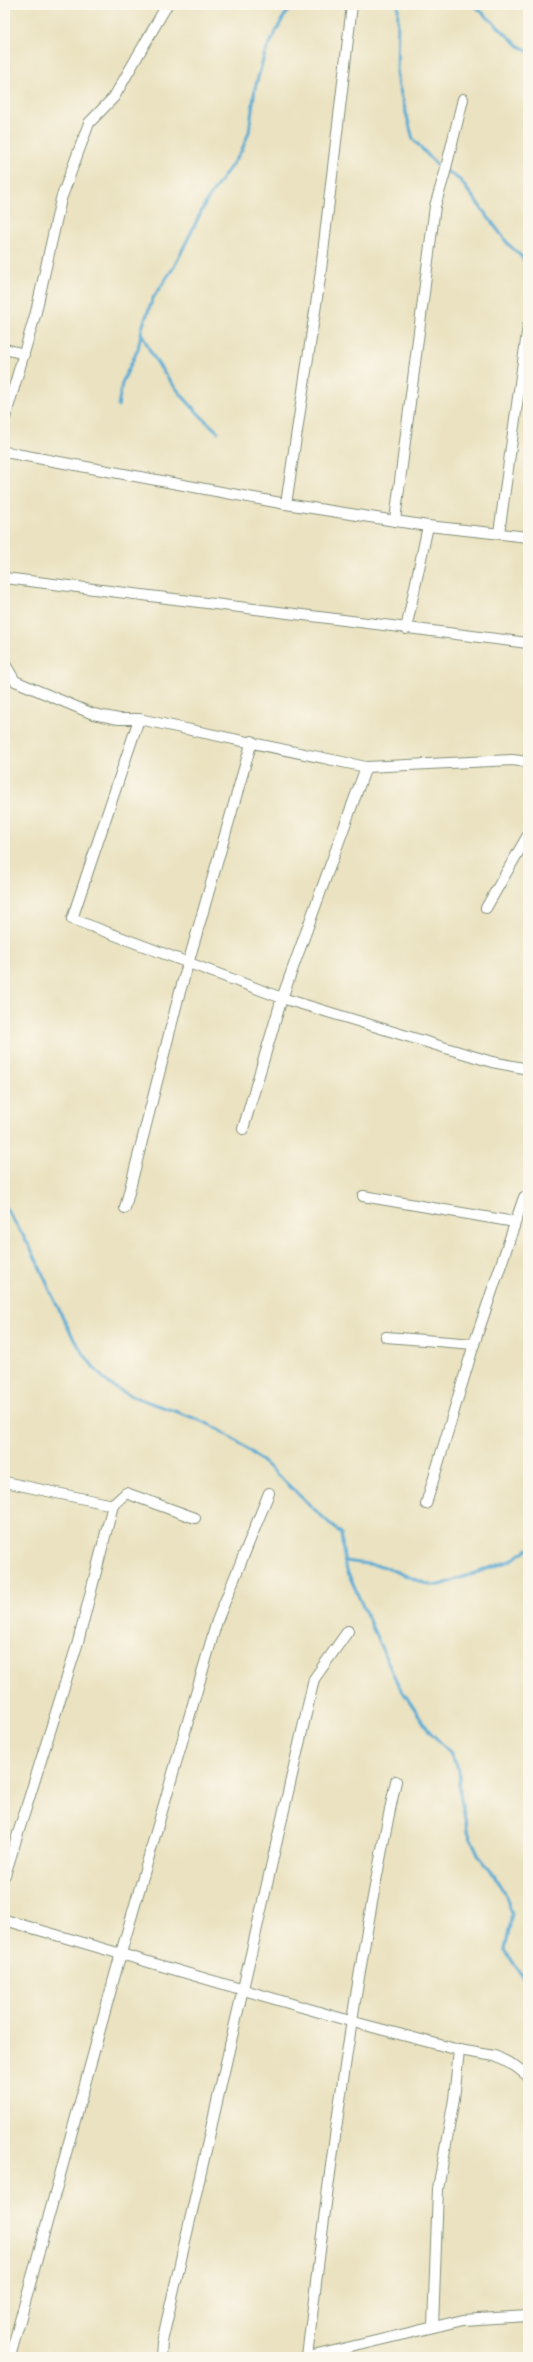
<svg xmlns="http://www.w3.org/2000/svg" width="533" height="2362" font-family="Alegreya,serif">
	<style>
		.lines { fill: none; stroke-linecap: round; stroke-linejoin: round }
		.stream { stroke: #59aad4; stroke-width: 3 }
		.minor-casing { stroke: #84907a; stroke-width: 12 }
		.minor { stroke: #fff; stroke-width: 10 }
	</style>
	<rect width="100%" height="100%" fill="#fbf7ec"/>
	<filter id="ink" filterUnits="userSpaceOnUse"><feTurbulence type="fractalNoise" baseFrequency=".025" numOctaves="2"/><feDisplacementMap in="SourceGraphic" scale="8" xChannelSelector="R" yChannelSelector="G"/><feConvolveMatrix kernelMatrix="1 2 1 2 8 2 1 2 1" color-interpolation-filters="sRGB"/></filter>
	<filter id="wash" filterUnits="userSpaceOnUse"><feTurbulence type="fractalNoise" baseFrequency=".012" numOctaves="4" result="noise"/><feDisplacementMap in="SourceGraphic" scale="16" xChannelSelector="R" yChannelSelector="G"/><feGaussianBlur stdDeviation="0.9" result="paint"/><feColorMatrix in="noise" values="0 0 0 0 0 0 0 0 0 0 0 0 0 0 0 0 0 1.4 0 .05"/><feComposite in="paint" operator="in"/></filter>
	<g filter="url(#wash)">
		<rect width="100%" height="100%" fill="#eae2c0"/>
		<g class="lines">
			<!-- stream -->
			<g class="stream">
				<path d="M 398,5 L 397,79 L 413,139 L 436,164 L 460,180 L 509,245 L 522,257 L 528,267"/>
				<path d="M 474,5 L 519,46 L 528,51"/>
				<path d="M 142,333 C 153,365 192,410 218,432"/>
				<path d="M 118,406 L 122,383 L 138,349 L 142,328 L 153,298 L 174,267 L 206,202 L 242,150 L 249,132 L 255,88 L 265,53 L 283,18 L 293,5"/>
				<path d="M 5,1207 C 15,1222 24,1236 32,1251 C 54,1296 69,1343 105,1380 C 125,1400 187,1411 216,1428 C 263,1455 299,1498 341,1533 L 345,1566 L 397,1683 L 430,1732 L 450,1752 L 459,1770 L 460,1793 L 467,1830 L 479,1856 L 493,1874 L 505,1894 L 512,1914 L 505,1950 L 528,1985"/>
				<path d="M 345,1561 L 382,1566 L 429,1585 L 440,1585 L 510,1561 L 528,1549"/>
			</g>
		</g>
	</g>
	<g filter="url(#ink)">
		<g class="lines">
			<defs>
				<g id="minor">
					<path d="M 5,349 L 24,354"/>
					<path d="M 5,418 L 36,312 L 61,199 L 89,123 L 114,97 L 167,5"/>
					<path d="M 5,452 L 286,504 L 428,526 L 528,537"/>
					<path d="M 286,504 L 320,278 L 352,5"/>
					<path d="M 395,520 L 435,206 L 444,176 L 463,99"/>
					<path d="M 499,533 L 528,326"/>
					<path d="M 5,578 L 528,643"/>
					<path d="M 406,629 L 428,526"/>
					<path d="M 5,664 L 15,681 L 93,714 L 119,719 L 139,719 L 366,767 L 512,760 L 528,762"/>
					<path d="M 139,719 L 72,919 L 282,998 L 492,1062 L 528,1069"/>
					<path d="M 486,908 L 528,835"/>
					<path d="M 243,1129 L 282,998 L 366,767"/>
					<path d="M 363,1196 L 515,1222"/>
					<path d="M 125,1208 L 179,995 L 252,741"/>
					<path d="M 386,1337 L 474,1344"/>
					<path d="M 5,1482 L 113,1505"/>
					<path d="M 426,1504 L 474,1344 L 524,1197 L 528,1196"/>
					<path d="M 5,1875 L 78,1642 L 113,1505 L 126,1493 L 195,1518"/>
					<path d="M 5,1920 L 350,2021 L 459,2050 L 495,2056 L 515,2066 L 528,2076"/>
					<path d="M 433,2327 L 438,2189 L 454,2099 L 459,2050"/>
					<path d="M 10,2357 L 121,1953 L 217,1621 L 269,1493"/>
					<path d="M 161,2357 L 162,2342 L 314,1679 L 348,1631"/>
					<path d="M 307,2357 C 330,2163 355,1972 396,1781"/>
					<path d="M 309,2357 L 463,2320 L 528,2316"/>
				</g>
			</defs>
			<!-- minor casing -->
			<use href="#minor" class="minor-casing"/>
			<!-- minor -->
			<use href="#minor" class="minor"/>
		</g>
	</g>
	<!-- margin -->
	<rect width="533" height="2362" fill="none" stroke="#fbf7ec" stroke-width="20"/>
</svg>
